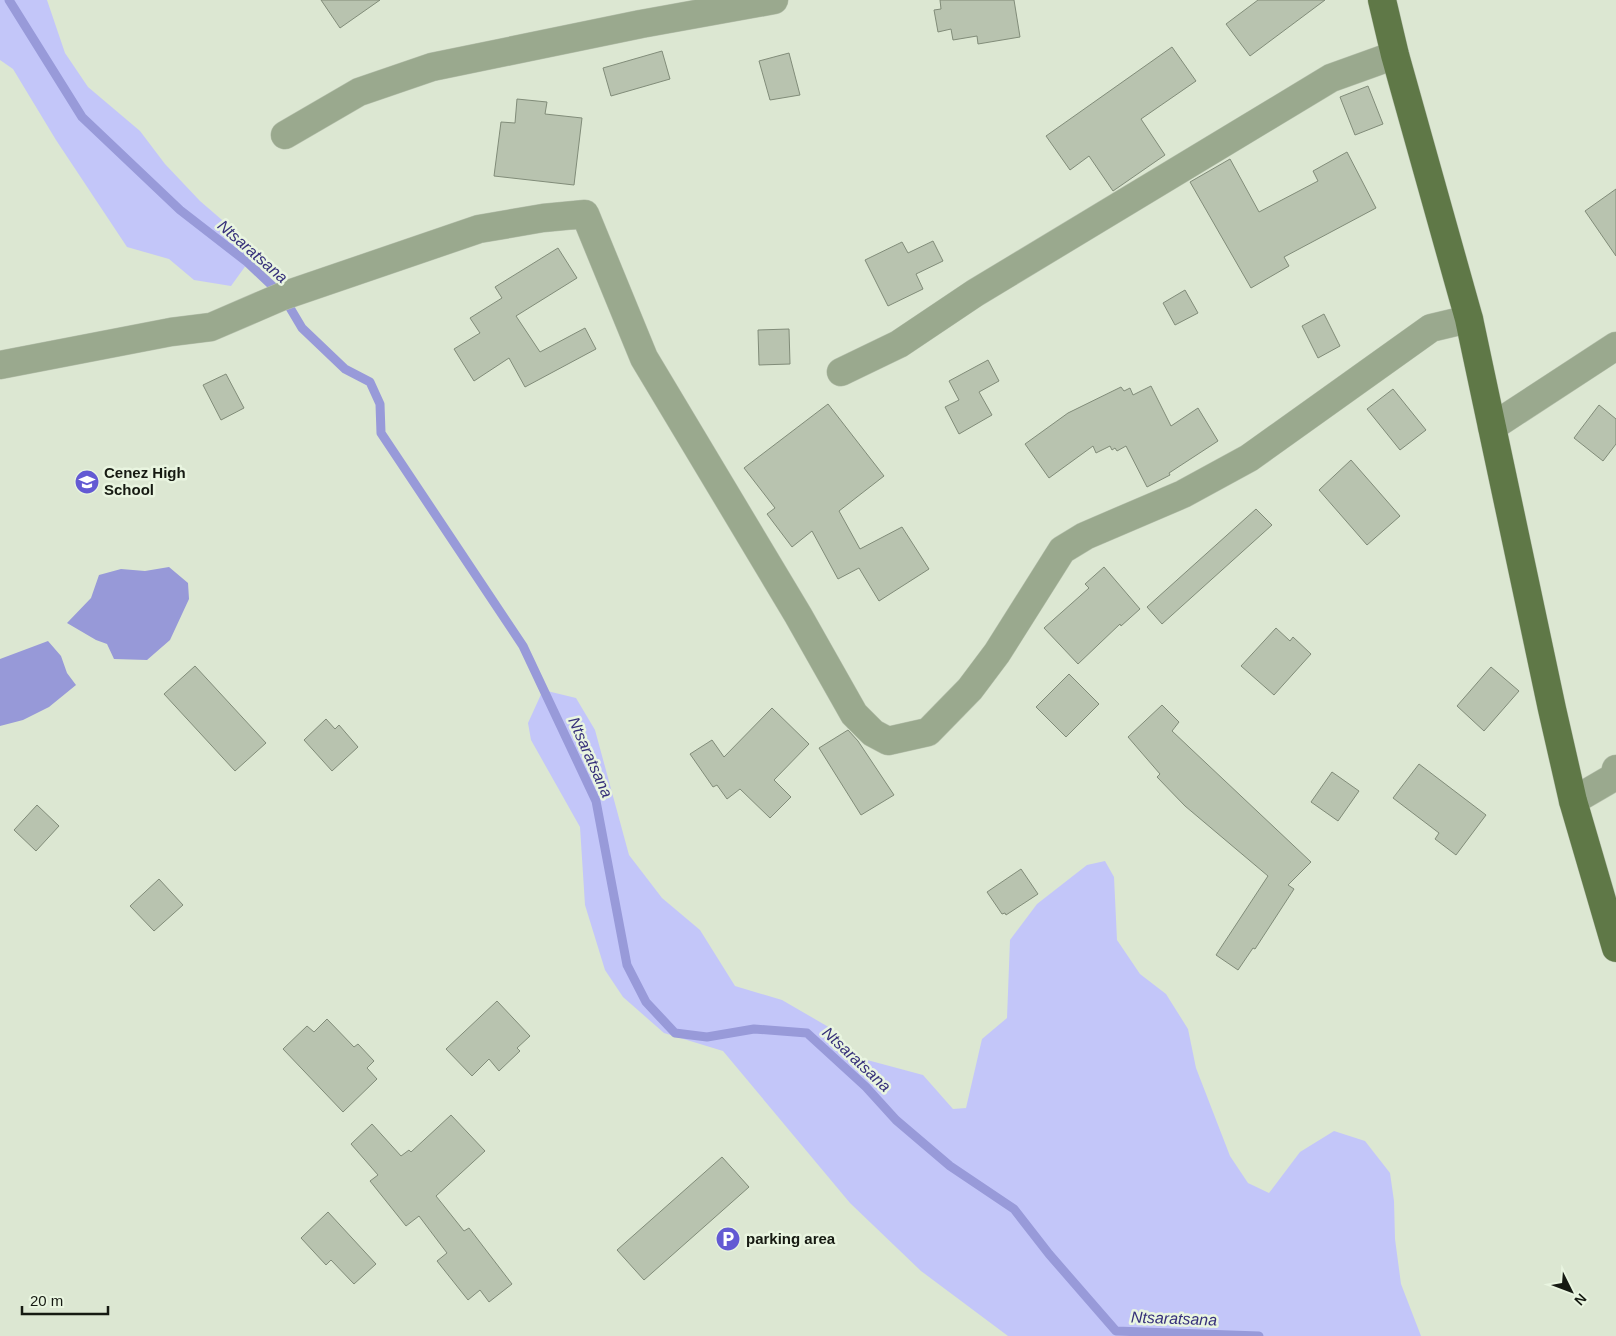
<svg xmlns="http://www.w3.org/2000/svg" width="1616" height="1336" font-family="Helvetica,sans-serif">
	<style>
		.green { fill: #c3c6f9 }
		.forest { fill: #9799d8 }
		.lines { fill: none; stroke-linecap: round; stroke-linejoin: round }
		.stream { stroke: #989ad9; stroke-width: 9 }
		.building { fill: #b8c3af; stroke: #818c79 }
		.minor-casing { stroke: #b8c2af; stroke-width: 29 }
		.major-casing { stroke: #b8c2af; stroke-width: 29 }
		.minor { stroke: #9aa98e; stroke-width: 28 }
		.major { stroke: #5f7847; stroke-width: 28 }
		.labels { text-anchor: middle; stroke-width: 5; stroke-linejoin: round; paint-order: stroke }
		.poi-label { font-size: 15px; font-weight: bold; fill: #161a12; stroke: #e9f5e0; text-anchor: start }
		.water-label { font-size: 16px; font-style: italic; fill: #36307a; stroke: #e9f5e0 }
	</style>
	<rect width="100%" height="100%" fill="#dce7d2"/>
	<!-- green -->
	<g class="green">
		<path d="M 0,0 L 47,0 L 65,53 L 88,87 L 140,131 L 165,164 L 200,201 L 257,250 L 231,286 L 194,280 L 169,259 L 127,247 L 56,140 L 13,69 L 0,60 Z"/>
		<path d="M 543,690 L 576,698 L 595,730 L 629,855 L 662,898 L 700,930 L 735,986 L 782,1000 L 832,1029 L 856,1057 L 923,1075 L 953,1109 L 966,1108 L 982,1039 L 1007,1018 L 1010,940 L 1037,904 L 1087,865 L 1105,861 L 1114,877 L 1117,940 L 1140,974 L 1166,994 L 1188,1029 L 1196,1068 L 1230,1156 L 1248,1183 L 1269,1193 L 1300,1152 L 1334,1131 L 1365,1141 L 1390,1173 L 1394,1201 L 1395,1239 L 1401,1284 L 1421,1336 L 1008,1336 L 921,1271 L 850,1203 L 723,1051 L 664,1033 L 623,997 L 605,970 L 585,905 L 580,827 L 531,740 L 528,723 Z"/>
	</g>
	<!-- forest -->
	<g class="forest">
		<path d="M 169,567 L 188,583 L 189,599 L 170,640 L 147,660 L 114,659 L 107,644 L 96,640 L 67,623 L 91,598 L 99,575 L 121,569 L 145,571 Z"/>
		<path d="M 48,641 L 61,656 L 67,673 L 76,685 L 49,707 L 23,720 L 0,726 L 0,659 Z"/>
	</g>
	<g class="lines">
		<!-- stream -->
		<path class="stream" d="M 9,0 L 82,117 L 180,210 L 247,262 L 283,296 L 302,328 L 345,369 L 370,382 L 380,404 L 381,433 L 523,646 L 596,801 L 627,965 L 646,1002 L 675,1033 L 707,1037 L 754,1029 L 807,1033 L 866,1087 L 896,1120 L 950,1166 L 1014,1209 L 1049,1254 L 1116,1331 L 1259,1336"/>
	</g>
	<!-- building -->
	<g class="building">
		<path d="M 321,0 L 380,0 L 340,28 Z"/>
		<path d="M 940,0 L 1014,0 L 1020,37 L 978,44 L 977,36 L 953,40 L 951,29 L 938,32 L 934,10 L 941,9 Z"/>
		<path d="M 1258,0 L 1325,0 L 1250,56 L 1226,24 Z"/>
		<path d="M 1172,47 L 1196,81 L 1141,119 L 1165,155 L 1113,191 L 1089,156 L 1070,170 L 1046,136 Z"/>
		<path d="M 662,51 L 670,79 L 611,96 L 603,68 Z"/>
		<path d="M 789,53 L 800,95 L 770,100 L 759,61 Z"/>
		<path d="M 1368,86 L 1383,124 L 1355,135 L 1340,97 Z"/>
		<path d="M 517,99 L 547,102 L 545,114 L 582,118 L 574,185 L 494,176 L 501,122 L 515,123 Z"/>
		<path d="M 1347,152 L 1376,208 L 1284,257 L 1289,266 L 1251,288 L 1190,182 L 1230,159 L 1259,212 L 1318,181 L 1313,171 Z"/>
		<path d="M 1616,189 L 1616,256 L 1585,211 Z"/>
		<path d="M 933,241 L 943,261 L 916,274 L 923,289 L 888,306 L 865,260 L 902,242 L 908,253 Z"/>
		<path d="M 558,248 L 577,278 L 516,316 L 540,352 L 585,328 L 596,349 L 525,387 L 509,358 L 474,381 L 454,349 L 480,333 L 470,318 L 502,298 L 495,287 Z"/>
		<path d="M 1185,290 L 1198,313 L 1175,325 L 1163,303 Z"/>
		<path d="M 1324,314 L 1340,346 L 1318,358 L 1302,326 Z"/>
		<path d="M 789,329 L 790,364 L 759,365 L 758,330 Z"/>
		<path d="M 988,360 L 999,381 L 979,392 L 992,415 L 959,434 L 945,407 L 959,400 L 949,381 Z"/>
		<path d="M 226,374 L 244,408 L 221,420 L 203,385 Z"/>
		<path d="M 1151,386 L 1171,426 L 1198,408 L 1218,441 L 1169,473 L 1170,475 L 1147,487 L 1126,446 L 1117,451 L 1115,448 L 1112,450 L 1110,446 L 1096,453 L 1093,446 L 1049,478 L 1025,444 L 1068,413 L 1121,387 L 1124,391 L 1130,388 L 1133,395 Z"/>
		<path d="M 1393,389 L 1426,430 L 1400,450 L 1367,409 Z"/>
		<path d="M 828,404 L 884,476 L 839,511 L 860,549 L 902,527 L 929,569 L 879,601 L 859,568 L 838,579 L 812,531 L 792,547 L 767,514 L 775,508 L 744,468 Z"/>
		<path d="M 1599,405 L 1616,419 L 1616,444 L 1603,461 L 1574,438 Z"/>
		<path d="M 1351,460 L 1400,516 L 1367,545 L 1319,490 Z"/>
		<path d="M 1256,509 L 1272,525 L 1162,624 L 1147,607 Z"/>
		<path d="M 1104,567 L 1140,609 L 1121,626 L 1120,624 L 1078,664 L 1044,628 L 1089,588 L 1085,584 Z"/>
		<path d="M 1276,628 L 1290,641 L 1293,637 L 1311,654 L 1274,695 L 1241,666 Z"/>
		<path d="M 195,666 L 266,743 L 235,771 L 164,694 Z"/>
		<path d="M 1491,667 L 1519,691 L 1484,731 L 1457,706 Z"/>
		<path d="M 1069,674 L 1099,704 L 1066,737 L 1036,707 Z"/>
		<path d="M 1162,705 L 1179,722 L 1172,731 L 1311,862 L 1288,885 L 1294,889 L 1255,949 L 1253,948 L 1238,970 L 1216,955 L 1268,876 L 1185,806 L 1157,777 L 1160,774 L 1128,737 Z"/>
		<path d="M 772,708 L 809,744 L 774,780 L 791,797 L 770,818 L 740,789 L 727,799 L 717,785 L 713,787 L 690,754 L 712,740 L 724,757 Z"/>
		<path d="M 326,719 L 335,729 L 339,725 L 358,747 L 332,771 L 304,740 Z"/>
		<path d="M 848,730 L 858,741 L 894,795 L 861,815 L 819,748 Z"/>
		<path d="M 1419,764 L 1486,815 L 1456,855 L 1435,839 L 1439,833 L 1393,798 Z"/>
		<path d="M 1332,772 L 1359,791 L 1338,821 L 1311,802 Z"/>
		<path d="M 37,805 L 59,826 L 36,851 L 14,830 Z"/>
		<path d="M 1021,869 L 1038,894 L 1006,915 L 1005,913 L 1002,914 L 987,892 Z"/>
		<path d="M 159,879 L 183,905 L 154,931 L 130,906 Z"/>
		<path d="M 497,1001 L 530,1036 L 517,1048 L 520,1051 L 499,1071 L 489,1059 L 472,1076 L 446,1049 Z"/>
		<path d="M 327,1019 L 354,1047 L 358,1044 L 374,1061 L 367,1068 L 377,1079 L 343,1112 L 283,1049 L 307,1026 L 314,1032 Z"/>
		<path d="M 451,1115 L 485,1151 L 436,1196 L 464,1231 L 469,1228 L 512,1284 L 489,1302 L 480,1290 L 468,1300 L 437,1261 L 447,1253 L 419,1216 L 406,1226 L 370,1181 L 378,1175 L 351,1144 L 372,1124 L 401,1156 L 409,1150 L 411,1152 Z"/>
		<path d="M 722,1157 L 749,1187 L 644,1280 L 617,1250 Z"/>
		<path d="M 328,1212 L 376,1264 L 354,1284 L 331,1260 L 326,1265 L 301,1238 Z"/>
	</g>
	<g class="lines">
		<defs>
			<g id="minor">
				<path d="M 285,135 L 359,92 L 432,67 L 641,24 L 774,0"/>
				<path d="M 0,365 L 171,332 L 211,327 L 283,296 L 479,229 L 543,218 L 585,214 L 644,358 L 798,615 L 854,714 L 873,733 L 888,741 L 928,732 L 970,689 L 997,653 L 1062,550 L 1085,536 L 1183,494 L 1249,458 L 1431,328 L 1469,319"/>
				<path d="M 841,372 L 899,344 L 975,293 L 1331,78 L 1395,55"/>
				<path d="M 1492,427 L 1616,346"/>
				<path d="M 1573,801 L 1614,777 L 1616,769"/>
			</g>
			<path id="major" d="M 1382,0 L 1395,55 L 1469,319 L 1552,709 L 1573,801 L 1616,948"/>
		</defs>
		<!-- minor casing -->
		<use href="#minor" class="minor-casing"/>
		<!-- major casing -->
		<use href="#major" class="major-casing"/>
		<!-- minor -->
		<use href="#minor" class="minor"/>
		<!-- major -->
		<use href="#major" class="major"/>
	</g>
	<!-- icons -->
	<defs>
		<symbol id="school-disc" viewBox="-11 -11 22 22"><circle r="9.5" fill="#635ad3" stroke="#e9f5e0"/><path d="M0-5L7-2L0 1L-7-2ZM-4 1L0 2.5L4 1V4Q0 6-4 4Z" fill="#fff"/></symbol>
		<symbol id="parking-disc" viewBox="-11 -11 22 22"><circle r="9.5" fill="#635ad3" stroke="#e9f5e0"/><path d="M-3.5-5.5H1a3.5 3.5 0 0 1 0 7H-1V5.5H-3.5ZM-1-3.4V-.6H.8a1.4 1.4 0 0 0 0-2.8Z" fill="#fff"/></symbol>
	</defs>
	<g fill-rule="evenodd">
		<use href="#school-disc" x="73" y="468" width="28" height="28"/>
		<use href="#parking-disc" x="714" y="1225" width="28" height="28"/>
	</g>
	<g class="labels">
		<!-- poi labels -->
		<g class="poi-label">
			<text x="104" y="478">Cenez High<tspan x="104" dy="17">School</tspan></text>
			<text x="746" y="1244">parking area</text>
		</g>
		<!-- water labels -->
		<g class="water-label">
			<text transform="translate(253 251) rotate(41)" y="6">Ntsaratsana</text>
			<text transform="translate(591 757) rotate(66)" y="6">Ntsaratsana</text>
			<text transform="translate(857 1059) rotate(43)" y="6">Ntsaratsana</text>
			<text transform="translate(1174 1318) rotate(2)" y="6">Ntsaratsana</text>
		</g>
	</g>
	<!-- north arrow -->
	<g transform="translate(1571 1291) rotate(132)" stroke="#e9f5e0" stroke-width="4" paint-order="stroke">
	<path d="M0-4L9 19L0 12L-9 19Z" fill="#161a12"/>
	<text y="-8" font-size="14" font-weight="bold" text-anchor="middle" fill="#161a12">N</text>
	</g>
	<!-- scale -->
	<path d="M22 1306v8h86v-8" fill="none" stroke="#161a12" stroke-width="2.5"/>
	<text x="30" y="1306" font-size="15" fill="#161a12" stroke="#e9f5e0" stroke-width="4" paint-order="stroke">20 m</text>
</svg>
